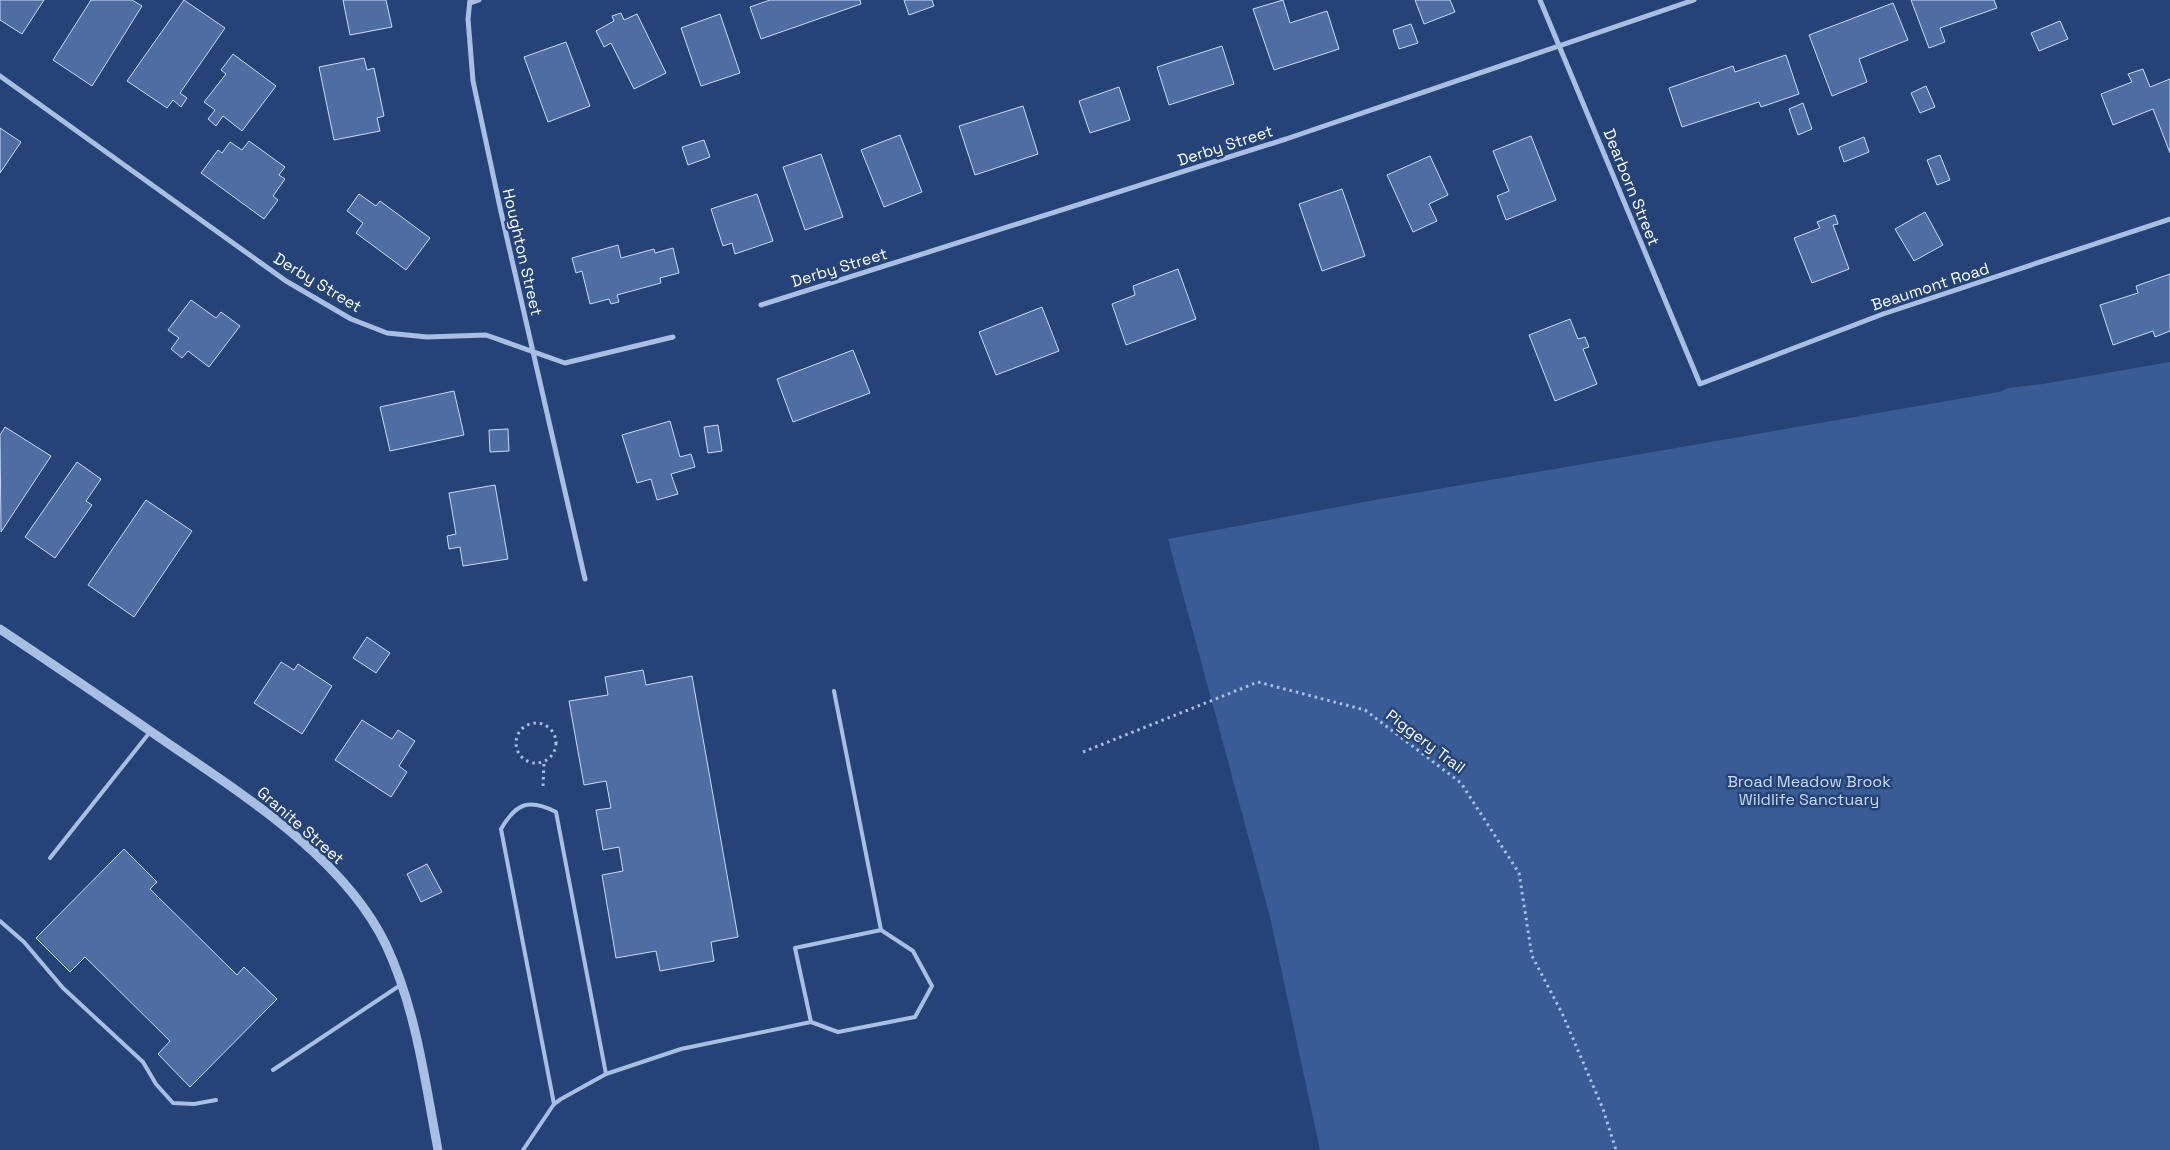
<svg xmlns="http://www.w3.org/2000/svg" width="2170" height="1150" font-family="'Space Grotesk',sans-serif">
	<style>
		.green { fill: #3a5c96 }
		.building { fill: #4e6da2; stroke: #cad9f3 }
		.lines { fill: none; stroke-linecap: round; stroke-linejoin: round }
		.path { stroke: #a8bee3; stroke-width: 3; stroke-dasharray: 2.5 4; stroke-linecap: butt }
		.service { stroke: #a8bee3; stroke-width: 4 }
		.minor { stroke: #a8bee3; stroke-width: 5 }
		.tertiary { stroke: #a8bee3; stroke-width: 9 }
		.labels { text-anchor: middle; stroke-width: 5; stroke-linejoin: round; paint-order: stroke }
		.street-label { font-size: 16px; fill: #fff; stroke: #264378 }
		.park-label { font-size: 16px; fill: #cad9f3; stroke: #264378 }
	</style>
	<rect width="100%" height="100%" fill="#264378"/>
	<!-- green -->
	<path class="green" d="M 2170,362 L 2170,1150 L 1320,1150 L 1270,917 L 1168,539 L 1375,500 L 1999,392 L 2008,388 L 2043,384 Z"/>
	<!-- building -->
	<g class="building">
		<path d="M 0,0 L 44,0 L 22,34 L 0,20 Z"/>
		<path d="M 91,0 L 132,0 L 142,6 L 92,86 L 53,60 Z"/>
		<path d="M 184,0 L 225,28 L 180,93 L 187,98 L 181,107 L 173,100 L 167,108 L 127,81 Z"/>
		<path d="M 343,0 L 386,0 L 392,27 L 350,35 Z"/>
		<path d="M 770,0 L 860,0 L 861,4 L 761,39 L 750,7 Z"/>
		<path d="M 904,0 L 932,0 L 934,6 L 909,15 Z"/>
		<path d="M 1283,0 L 1290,23 L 1327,11 L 1339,49 L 1274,70 L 1253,9 Z"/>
		<path d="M 1415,0 L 1450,0 L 1455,12 L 1424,24 Z"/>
		<path d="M 1911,0 L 1994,0 L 1997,8 L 1940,28 L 1945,42 L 1929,48 Z"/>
		<path d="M 1893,3 L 1908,40 L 1859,59 L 1867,82 L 1832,96 L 1809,35 Z"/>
		<path d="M 621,13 L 624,20 L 637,14 L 666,73 L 634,89 L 611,43 L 604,47 L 596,31 L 614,21 L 612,16 Z"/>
		<path d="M 720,14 L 740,73 L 701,86 L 681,28 Z"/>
		<path d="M 2060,21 L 2068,39 L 2039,51 L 2031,33 Z"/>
		<path d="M 1411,24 L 1418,43 L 1399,49 L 1393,30 Z"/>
		<path d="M 566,42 L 590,106 L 548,122 L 524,57 Z"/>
		<path d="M 1222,46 L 1234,84 L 1169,105 L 1157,67 Z"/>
		<path d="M 233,54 L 276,86 L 242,131 L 223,116 L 216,126 L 208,119 L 215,110 L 204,102 L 226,74 L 221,70 Z"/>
		<path d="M 1786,55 L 1799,94 L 1761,107 L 1759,102 L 1682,127 L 1669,88 L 1733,66 L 1735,72 Z"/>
		<path d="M 364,58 L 367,70 L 374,68 L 384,116 L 377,118 L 380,131 L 334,140 L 319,67 Z"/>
		<path d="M 2143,69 L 2150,87 L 2170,79 L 2170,153 L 2153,109 L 2113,125 L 2101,94 L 2132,82 L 2128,74 Z"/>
		<path d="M 1926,86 L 1935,107 L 1920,113 L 1911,93 Z"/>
		<path d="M 1119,87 L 1130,120 L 1090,133 L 1079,101 Z"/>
		<path d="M 1803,103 L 1812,129 L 1798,135 L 1789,109 Z"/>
		<path d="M 1023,106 L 1038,154 L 975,175 L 959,126 Z"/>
		<path d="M 0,128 L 21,142 L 0,173 Z"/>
		<path d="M 900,135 L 922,192 L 884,207 L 861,150 Z"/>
		<path d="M 1531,136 L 1556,200 L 1506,220 L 1497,196 L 1509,191 L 1493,151 Z"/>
		<path d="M 1864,137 L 1869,152 L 1844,162 L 1839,147 Z"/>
		<path d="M 704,140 L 710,157 L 688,165 L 682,147 Z"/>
		<path d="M 249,141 L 285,167 L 279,175 L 285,179 L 273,196 L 278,200 L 264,219 L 201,173 L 218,150 L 222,153 L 230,142 L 242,150 Z"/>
		<path d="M 821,154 L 843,217 L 805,230 L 783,167 Z"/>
		<path d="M 1940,155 L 1950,180 L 1937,185 L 1927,160 Z"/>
		<path d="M 1430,156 L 1448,195 L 1429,204 L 1437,221 L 1413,232 L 1387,175 Z"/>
		<path d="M 1342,189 L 1365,256 L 1322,271 L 1299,204 Z"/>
		<path d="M 359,194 L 376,206 L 380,201 L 430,238 L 406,270 L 356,233 L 363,223 L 347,211 Z"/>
		<path d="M 757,194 L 773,241 L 735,254 L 732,243 L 723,246 L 711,209 Z"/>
		<path d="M 1925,212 L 1943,245 L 1914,261 L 1895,229 Z"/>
		<path d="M 1835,215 L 1838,224 L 1833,225 L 1849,269 L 1812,283 L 1794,238 L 1820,228 L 1817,222 Z"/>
		<path d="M 618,245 L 621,258 L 654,249 L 655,253 L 673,248 L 679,273 L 660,278 L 661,283 L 617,295 L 619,302 L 611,304 L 609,299 L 590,304 L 582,271 L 576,273 L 572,258 Z"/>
		<path d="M 1178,269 L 1196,319 L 1126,345 L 1112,304 L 1135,295 L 1133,286 Z"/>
		<path d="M 2170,274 L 2170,331 L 2155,337 L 2153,331 L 2113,345 L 2100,305 L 2138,293 L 2136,286 Z"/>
		<path d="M 191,300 L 216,318 L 221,312 L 240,326 L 209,367 L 188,351 L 182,358 L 171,349 L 179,338 L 168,330 Z"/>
		<path d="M 1042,307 L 1059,351 L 996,375 L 979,332 Z"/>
		<path d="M 1570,319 L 1578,339 L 1585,337 L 1589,347 L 1583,349 L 1597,384 L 1555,401 L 1529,335 Z"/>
		<path d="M 853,350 L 870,393 L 793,422 L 777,379 Z"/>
		<path d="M 454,391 L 464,435 L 390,451 L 380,407 Z"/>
		<path d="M 670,421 L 680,457 L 691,454 L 695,467 L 671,474 L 678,494 L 657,500 L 651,479 L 637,483 L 622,435 Z"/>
		<path d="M 718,425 L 722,451 L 708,453 L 704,427 Z"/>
		<path d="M 5,427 L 51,456 L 1,532 L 0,435 Z"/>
		<path d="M 508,429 L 509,451 L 490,452 L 489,430 Z"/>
		<path d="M 77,462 L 101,479 L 86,501 L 92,505 L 55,558 L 25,537 Z"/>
		<path d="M 495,485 L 508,559 L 463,566 L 460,547 L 449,549 L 447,536 L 456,534 L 449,493 Z"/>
		<path d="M 146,500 L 192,531 L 134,617 L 88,585 Z"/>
		<path d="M 367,637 L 390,653 L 376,673 L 353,658 Z"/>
		<path d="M 281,662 L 294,670 L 298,664 L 332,686 L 302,734 L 254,703 Z"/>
		<path d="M 643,670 L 646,685 L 692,676 L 738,937 L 711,942 L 714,961 L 660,971 L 656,951 L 616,958 L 602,875 L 623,871 L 619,847 L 603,850 L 596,810 L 611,808 L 606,781 L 584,785 L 569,701 L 608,695 L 605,677 Z"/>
		<path d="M 362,720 L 392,739 L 398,730 L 415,741 L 399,766 L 407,772 L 391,797 L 335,760 Z"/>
		<path d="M 124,849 L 157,882 L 150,889 L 237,975 L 244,967 L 277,999 L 190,1087 L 158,1054 L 170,1041 L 85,957 L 70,972 L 36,938 Z"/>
		<path d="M 427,864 L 442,892 L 421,902 L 407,874 Z"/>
	</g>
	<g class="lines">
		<!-- path -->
		<g class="path">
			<circle cx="536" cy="743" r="20"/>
			<path d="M 1083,752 L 1258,682 L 1365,710 L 1461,783 L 1519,873 L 1532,956 L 1562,1013 L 1603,1109 L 1616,1150"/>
			<path d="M 543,786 L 544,763"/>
		</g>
		<!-- service -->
		<g class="service">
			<path d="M 834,691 L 881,930"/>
			<path d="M 50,858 L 150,732"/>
			<path d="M 0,921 L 24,942 L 63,988 L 143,1062 L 156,1084 L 173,1103 L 194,1104 L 216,1100"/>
			<path d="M 273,1070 L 402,984"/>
			<path d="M 554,1104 L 501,829 C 516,803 529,798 556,812 L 606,1074"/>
			<path d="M 523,1150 L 554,1104 L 561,1099 L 606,1074 L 681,1049 L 811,1022 L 838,1032 L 915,1017 L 932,986 L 913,951 L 881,930 L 795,948 L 811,1022"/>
		</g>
		<!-- minor -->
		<g class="minor">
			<path d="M 470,0 L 468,19 L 473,81 L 501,212 L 585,579"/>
			<path d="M 1540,0 L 1700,384 L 1883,314 L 2170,219"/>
			<path d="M 470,3 L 479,0"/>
			<path d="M 0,76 L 286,281 L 351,319 L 387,333 L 427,337 L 486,335 L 565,363 L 673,337"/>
			<path d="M 761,305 L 1286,139 L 1694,0"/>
		</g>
		<!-- tertiary -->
		<path class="tertiary" d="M 0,629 C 57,667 113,705 169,744 C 245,796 345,859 386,945 C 416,1009 425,1081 438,1150"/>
	</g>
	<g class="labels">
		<!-- street labels -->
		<g class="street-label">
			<text transform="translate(1225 145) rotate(-18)" y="6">Derby Street</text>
			<text transform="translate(1632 187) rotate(68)" y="6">Dearborn Street</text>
			<text transform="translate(523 252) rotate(77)" y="6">Houghton Street</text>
			<text transform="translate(839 267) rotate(-17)" y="6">Derby Street</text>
			<text transform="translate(318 282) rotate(31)" y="6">Derby Street</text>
			<text transform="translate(1930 286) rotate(-18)" y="6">Beaumont Road</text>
			<text transform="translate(1426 741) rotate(37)" y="6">Piggery Trail</text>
			<text transform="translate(301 825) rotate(41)" y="6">Granite Street</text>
		</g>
		<!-- park labels -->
		<g class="park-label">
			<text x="1809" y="787">Broad Meadow Brook<tspan x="1809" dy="18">Wildlife Sanctuary</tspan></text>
		</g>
	</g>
</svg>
